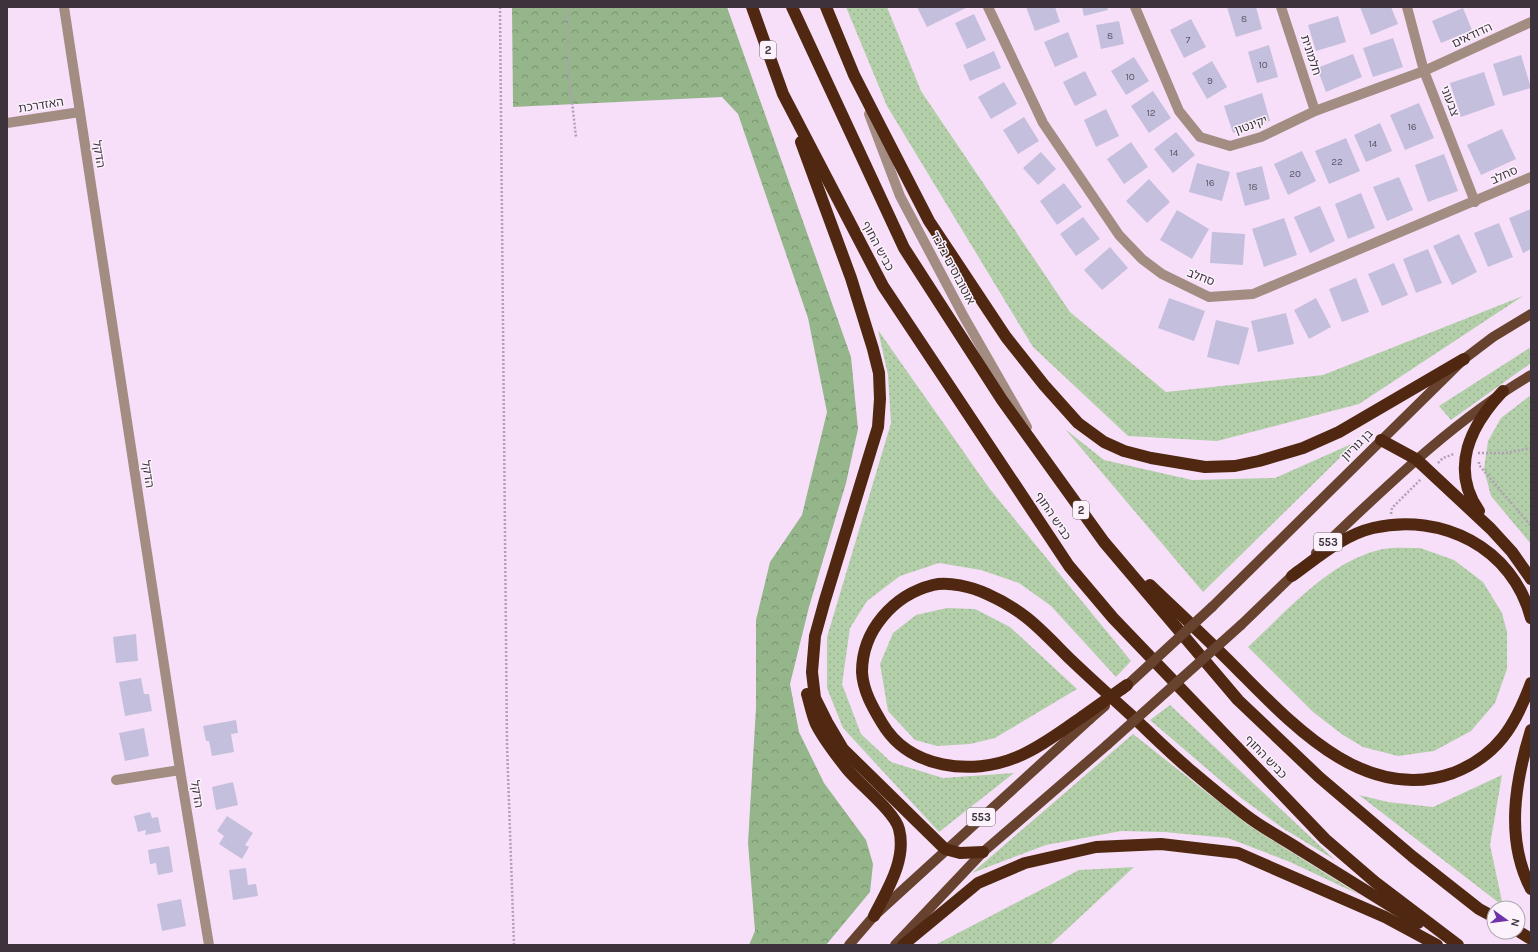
<svg xmlns="http://www.w3.org/2000/svg" width="1538" height="952" font-family="Karla,'Noto Sans Hebrew',sans-serif">
	<style>
		.grass { fill: url(#grass-dots) }
		.forest { fill: url(#forest-crowns) }
		.building { fill: #c4bfdd }
		.lines { fill: none; stroke-linecap: round; stroke-linejoin: round }
		.path { stroke: #b19fb3; stroke-width: 2.5; stroke-dasharray: 2 2; stroke-linecap: butt }
		.minor { stroke: #a38d82; stroke-width: 10 }
		.major { stroke: #67422f; stroke-width: 10 }
		.highway { stroke: #502811; stroke-width: 12 }
		.major-bridge { stroke: #67422f; stroke-width: 10 }
		.highway-bridge { stroke: #502811; stroke-width: 12 }
		.labels { text-anchor: middle; stroke-width: 3; stroke-linejoin: round; paint-order: stroke }
		.number-label { font-size: 10px; fill: #5e5665 }
		.shield { fill: #fbf2fc; stroke: #756c76; stroke-width: 1 }
		.shield-label { font-size: 11px; font-weight: bold; fill: #3c333d }
		.street-label { font-size: 12px; fill: #3c333d; stroke: #fbf2fc }
	</style>
	<defs>
		<pattern id="grass-dots" width="8" height="8" patternUnits="userSpaceOnUse"><rect width="8" height="8" fill="#b3cfa9"/><path d="M2 2h.1M6 6h.1" fill="none" stroke="#9bb292" stroke-width="1.8" stroke-linecap="round"/></pattern>
		<pattern id="forest-crowns" width="20" height="18" patternUnits="userSpaceOnUse"><rect width="20" height="18" fill="#95b58a"/><path d="M2 6a3 3 0 1 1 6 0M12 15a3 3 0 1 1 6 0" fill="none" stroke="#7b9472"/></pattern>
	</defs>
	<rect width="100%" height="100%" fill="#f7dff9"/>
	<!-- grass -->
	<g class="grass">
		<path d="M 846,7 L 887,7 L 921,91 L 1070,312 L 1166,392 L 1323,375 L 1523,296 L 1359,404 L 1217,441 L 1128,436 L 1033,347 L 887,106 Z"/>
		<path d="M 878,330 L 989,488 L 1131,661 L 1116,677 L 1051,606 L 1019,583 L 981,570 L 939,563 L 900,576 L 867,601 L 850,628 L 842,684 L 861,734 L 891,762 L 943,778 L 1014,773 L 939,832 L 843,728 L 827,688 L 827,637 L 891,423 L 888,375 Z"/>
		<path d="M 1531,347 L 1531,363 L 1451,420 L 1439,406 Z"/>
		<path d="M 1531,395 L 1531,544 L 1491,496 L 1484,469 L 1488,441 L 1501,418 Z"/>
		<path d="M 1065,429 L 1104,460 L 1192,480 L 1275,478 L 1356,442 L 1203,592 Z"/>
		<path d="M 1420,548 L 1454,560 L 1483,582 L 1502,613 L 1507,632 L 1507,669 L 1495,703 L 1471,731 L 1434,751 L 1398,756 L 1363,747 L 1343,735 L 1313,712 L 1248,647 C 1286,612 1330,560 1383,549 C 1395,547 1408,548 1420,548 Z"/>
		<path d="M 947,608 L 975,609 L 1010,627 L 1077,689 L 995,738 L 970,744 L 937,746 L 915,740 L 888,711 L 880,664 L 893,633 L 916,615 Z"/>
		<path d="M 1170,705 L 1335,860 L 1284,829 L 1241,798 L 1150,720 Z"/>
		<path d="M 1133,734 L 1248,825 L 1360,895 L 1290,862 L 1228,838 L 1164,832 L 1121,831 L 1046,845 L 972,873 Z"/>
		<path d="M 1502,775 L 1490,845 L 1503,906 L 1359,795 L 1388,802 L 1433,807 Z"/>
		<path d="M 1134,867 L 1050,945 L 935,945 L 1079,870 Z"/>
	</g>
	<!-- forest -->
	<path class="forest" d="M 512,7 L 727,7 L 851,357 L 858,429 L 846,483 L 809,607 L 790,684 L 799,732 L 824,783 L 866,840 L 873,864 L 870,892 L 826,945 L 749,945 L 755,931 L 748,843 L 756,708 L 756,620 L 770,562 L 802,515 L 827,412 L 808,318 L 738,114 L 722,97 L 513,107 Z"/>
	<!-- building -->
	<g class="building">
		<path d="M 917,7 L 968,7 L 927,27 Z"/>
		<path d="M 1026,7 L 1055,7 L 1060,22 L 1035,31 Z"/>
		<path d="M 1082,7 L 1107,7 L 1108,10 L 1084,16 Z"/>
		<path d="M 1227,7 L 1256,7 L 1262,29 L 1236,37 Z"/>
		<path d="M 1360,7 L 1391,7 L 1398,24 L 1371,35 Z"/>
		<path d="M 1463,8 L 1472,30 L 1441,43 L 1432,21 Z"/>
		<path d="M 974,14 L 986,40 L 967,49 L 955,23 Z"/>
		<path d="M 1338,16 L 1346,42 L 1316,51 L 1308,25 Z"/>
		<path d="M 1191,19 L 1206,47 L 1184,58 L 1170,30 Z"/>
		<path d="M 1119,21 L 1124,44 L 1101,49 L 1096,25 Z"/>
		<path d="M 1068,32 L 1078,57 L 1055,67 L 1044,42 Z"/>
		<path d="M 1393,38 L 1403,67 L 1373,77 L 1363,48 Z"/>
		<path d="M 1269,45 L 1278,77 L 1257,83 L 1248,52 Z"/>
		<path d="M 994,51 L 1001,68 L 970,81 L 963,65 Z"/>
		<path d="M 1353,54 L 1362,77 L 1326,92 L 1317,68 Z"/>
		<path d="M 1521,55 L 1531,88 L 1503,96 L 1493,64 Z"/>
		<path d="M 1134,57 L 1149,81 L 1126,95 L 1111,71 Z"/>
		<path d="M 1212,61 L 1227,87 L 1207,99 L 1192,73 Z"/>
		<path d="M 1085,71 L 1097,95 L 1075,106 L 1063,82 Z"/>
		<path d="M 1484,72 L 1495,105 L 1461,117 L 1450,83 Z"/>
		<path d="M 1004,82 L 1017,104 L 991,119 L 978,97 Z"/>
		<path d="M 1153,91 L 1171,118 L 1149,133 L 1131,106 Z"/>
		<path d="M 1262,93 L 1270,121 L 1233,133 L 1224,106 Z"/>
		<path d="M 1419,103 L 1434,138 L 1405,150 L 1390,115 Z"/>
		<path d="M 1106,109 L 1119,136 L 1096,147 L 1084,120 Z"/>
		<path d="M 1024,117 L 1039,141 L 1018,154 L 1003,130 Z"/>
		<path d="M 1380,123 L 1392,151 L 1366,162 L 1354,135 Z"/>
		<path d="M 1502,129 L 1516,159 L 1481,175 L 1467,145 Z"/>
		<path d="M 1176,132 L 1195,155 L 1173,173 L 1154,149 Z"/>
		<path d="M 1346,138 L 1360,171 L 1329,184 L 1315,151 Z"/>
		<path d="M 1131,142 L 1148,167 L 1124,184 L 1107,159 Z"/>
		<path d="M 1302,151 L 1316,181 L 1288,195 L 1274,164 Z"/>
		<path d="M 1041,152 L 1056,169 L 1038,185 L 1023,168 Z"/>
		<path d="M 1444,154 L 1458,191 L 1428,202 L 1415,165 Z"/>
		<path d="M 1197,163 L 1230,172 L 1222,201 L 1189,192 Z"/>
		<path d="M 1262,166 L 1270,199 L 1245,206 L 1236,173 Z"/>
		<path d="M 1399,177 L 1413,210 L 1387,221 L 1373,187 Z"/>
		<path d="M 1149,179 L 1170,202 L 1147,223 L 1126,201 Z"/>
		<path d="M 1064,183 L 1082,207 L 1057,225 L 1040,201 Z"/>
		<path d="M 1361,193 L 1375,228 L 1348,239 L 1335,204 Z"/>
		<path d="M 1320,206 L 1335,241 L 1310,253 L 1294,217 Z"/>
		<path d="M 1531,209 L 1531,249 L 1523,253 L 1509,218 Z"/>
		<path d="M 1177,210 L 1209,229 L 1192,259 L 1160,240 Z"/>
		<path d="M 1083,217 L 1100,239 L 1076,256 L 1060,234 Z"/>
		<path d="M 1284,218 L 1297,255 L 1264,267 L 1252,229 Z"/>
		<path d="M 1499,223 L 1513,257 L 1488,267 L 1474,233 Z"/>
		<path d="M 1212,232 L 1245,234 L 1243,265 L 1210,263 Z"/>
		<path d="M 1459,234 L 1477,272 L 1452,285 L 1433,246 Z"/>
		<path d="M 1110,247 L 1128,268 L 1102,290 L 1084,270 Z"/>
		<path d="M 1428,249 L 1442,283 L 1416,293 L 1403,259 Z"/>
		<path d="M 1394,263 L 1408,295 L 1382,306 L 1368,274 Z"/>
		<path d="M 1356,278 L 1369,312 L 1342,322 L 1329,289 Z"/>
		<path d="M 1169,298 L 1205,311 L 1194,341 L 1158,328 Z"/>
		<path d="M 1316,298 L 1331,327 L 1309,339 L 1294,310 Z"/>
		<path d="M 1286,313 L 1294,344 L 1258,352 L 1251,321 Z"/>
		<path d="M 1216,320 L 1249,328 L 1239,365 L 1207,357 Z"/>
		<path d="M 136,634 L 138,661 L 116,663 L 113,637 Z"/>
		<path d="M 141,678 L 144,694 L 149,694 L 152,711 L 125,716 L 119,682 Z"/>
		<path d="M 236,720 L 238,733 L 231,734 L 234,752 L 212,756 L 209,741 L 206,741 L 203,726 Z"/>
		<path d="M 144,728 L 149,756 L 125,761 L 119,733 Z"/>
		<path d="M 233,782 L 238,805 L 216,810 L 212,787 Z"/>
		<path d="M 150,812 L 152,818 L 158,817 L 161,832 L 145,835 L 146,830 L 138,832 L 134,816 Z"/>
		<path d="M 227,816 L 253,833 L 245,845 L 249,847 L 242,859 L 219,844 L 224,836 L 217,831 Z"/>
		<path d="M 169,846 L 173,872 L 158,875 L 156,863 L 150,864 L 148,850 Z"/>
		<path d="M 246,868 L 248,885 L 256,884 L 258,896 L 233,900 L 229,870 Z"/>
		<path d="M 181,899 L 186,926 L 162,931 L 157,904 Z"/>
	</g>
	<g class="lines">
		<!-- path -->
		<g class="path">
			<path d="M 500,7 L 507,745 L 514,945"/>
			<path d="M 567,7 L 567,58 L 576,137"/>
			<path d="M 1478,453 L 1506,453 L 1531,448"/>
			<path d="M 1479,462 L 1479,465 L 1531,526"/>
			<path d="M 1438,463 L 1443,458 L 1454,454"/>
			<path d="M 1391,514 L 1392,508 L 1421,479"/>
		</g>
		<!-- minor -->
		<g class="minor">
			<path d="M 64,7 L 180,770 L 209,945"/>
			<path d="M 988,7 L 1043,123 L 1119,235 L 1142,259 L 1162,274 L 1209,297 L 1253,294 L 1531,177"/>
			<path d="M 1135,7 L 1179,111 L 1200,137 L 1230,146 L 1261,137 L 1315,111 L 1424,71 L 1531,22"/>
			<path d="M 1281,7 L 1315,111"/>
			<path d="M 1407,7 L 1424,71 L 1475,202"/>
			<path d="M 869,114 L 900,196 L 964,317 L 1027,427"/>
			<path d="M 7,123 L 80,112"/>
			<path d="M 116,780 L 180,770"/>
		</g>
		<!-- major -->
		<g class="major">
			<path d="M 1316,553 C 1384,489 1451,422 1531,375"/>
			<path d="M 1212,607 L 1464,359 L 1493,337 L 1531,314"/>
			<path d="M 1241,625 L 1297,571"/>
			<path d="M 849,945 L 874,916 L 1090,719"/>
			<path d="M 895,945 L 983,852 L 1107,745"/>
		</g>
		<!-- highway -->
		<g class="highway">
			<path d="M 752,7 L 783,94 L 883,286 L 1069,566 L 1113,618 L 1325,839 L 1375,882 L 1458,945"/>
			<path d="M 792,7 L 904,248 L 1002,400 L 1104,542 L 1238,700 L 1319,777 L 1413,857 L 1479,909 L 1494,917"/>
			<path d="M 826,7 L 854,75 L 929,221 L 1006,337 L 1044,385 L 1078,423 L 1104,442 L 1124,451 L 1151,458 L 1205,467 L 1235,466 L 1259,461 L 1303,448 L 1339,432 L 1464,359"/>
			<path d="M 801,142 L 851,278 L 873,349 L 879,373 L 880,399 L 878,427 L 825,600 L 815,636 L 812,672 L 815,698 L 827,722 L 843,749 L 945,849 L 960,853 L 983,852"/>
			<path d="M 1381,440 L 1416,459 L 1491,529 L 1512,552 L 1531,579"/>
			<path d="M 1479,511 C 1449,468 1471,425 1503,391"/>
			<path d="M 1292,576 C 1317,558 1343,535 1373,528 C 1442,512 1513,548 1531,618"/>
			<path d="M 1150,585 C 1178,612 1206,638 1233,665 C 1290,722 1363,805 1453,773 C 1497,756 1515,726 1531,683"/>
			<path d="M 807,694 C 810,704 812,715 816,724 C 824,740 836,755 847,769 C 859,784 895,812 899,829 C 907,860 887,890 874,916"/>
			<path d="M 1082,717 C 1061,731 1041,747 1017,757 C 972,776 909,769 882,723 C 873,708 863,691 862,672 C 862,631 893,595 933,585 C 948,581 972,587 987,594 C 1025,611 1040,629 1069,658 C 1090,678 1111,697 1132,716 C 1151,734 1169,752 1188,768 C 1207,784 1227,801 1247,816 C 1264,829 1284,839 1302,851 C 1341,875 1379,899 1418,923"/>
			<path d="M 1531,730 C 1515,782 1505,839 1531,889"/>
			<path d="M 1518,931 L 1531,939"/>
			<path d="M 903,945 L 978,883 L 1025,863 L 1096,847 L 1161,844 L 1238,853 L 1385,917 L 1437,945"/>
		</g>
		<!-- major-bridge -->
		<g class="major-bridge">
			<path d="M 1122,690 L 1212,607"/>
			<path d="M 1090,719 L 1105,706"/>
			<path d="M 1107,745 L 1241,625"/>
		</g>
		<!-- highway-bridge -->
		<path class="highway-bridge" d="M 1082,717 L 1127,685"/>
	</g>
	<g class="labels">
		<!-- number labels -->
		<g class="number-label">
			<text x="1244" y="22">8</text>
			<text x="1110" y="39">8</text>
			<text x="1188" y="43">7</text>
			<text x="1263" y="68">10</text>
			<text x="1130" y="80">10</text>
			<text x="1210" y="84">9</text>
			<text x="1151" y="116">12</text>
			<text x="1412" y="130">16</text>
			<text x="1373" y="147">14</text>
			<text x="1174" y="156">14</text>
			<text x="1337" y="165">22</text>
			<text x="1295" y="177">20</text>
			<text x="1210" y="186">16</text>
			<text x="1253" y="190">18</text>
		</g>
		<!-- shield labels -->
		<g class="shield">
			<rect x="760" y="41" width="16" height="18" rx="3"/>
			<rect x="1073" y="501" width="16" height="18" rx="3"/>
			<rect x="1314" y="533" width="28" height="18" rx="3"/>
			<rect x="967" y="808" width="28" height="18" rx="3"/>
		</g>
		<g class="shield-label">
			<text x="768" y="54">2</text>
			<text x="1081" y="514">2</text>
			<text x="1328" y="546">553</text>
			<text x="981" y="821">553</text>
		</g>
		<!-- street labels -->
		<g class="street-label">
			<text transform="translate(1472 35) rotate(-25)" y="4">הדודאים</text>
			<text transform="translate(1311 55) rotate(72)" y="4">חלמונית</text>
			<text transform="translate(1450 101) rotate(69)" y="4">צבעוני</text>
			<text transform="translate(41 105) rotate(-9)" y="4">האזדרכת</text>
			<text transform="translate(1251 125) rotate(-20)" y="4">יקינטון</text>
			<text transform="translate(99 154) rotate(81)" y="4">הדקל</text>
			<text transform="translate(1504 175) rotate(-24)" y="4">סחלב</text>
			<text transform="translate(878 246) rotate(62)" y="4">כביש החוף</text>
			<text transform="translate(953 268) rotate(62)" y="4">אוטובוסים בלבד</text>
			<text transform="translate(1201 277) rotate(21)" y="4">סחלב</text>
			<text transform="translate(1357 445) rotate(-45)" y="4">בן גוריון</text>
			<text transform="translate(148 474) rotate(81)" y="4">הדקל</text>
			<text transform="translate(1053 516) rotate(56)" y="4">כביש החוף</text>
			<text transform="translate(1266 757) rotate(46)" y="4">כביש החוף</text>
			<text transform="translate(197 794) rotate(81)" y="4">הדקל</text>
		</g>
	</g>
	<!-- border -->
	<rect width="1538" height="952" fill="none" stroke="#3c333d" stroke-width="16"/>
	<!-- north arrow -->
	<g transform="translate(1506 920) rotate(104)"><circle r="19" fill="#fbf2fc" stroke="#afa6b0"/>
	<path d="M0-3L7 15L0 10L-7 15Z" fill="#6e33a8"/>
	<text y="-6" font-size="11" font-weight="bold" text-anchor="middle" fill="#3c333d">N</text>
	</g>
</svg>
